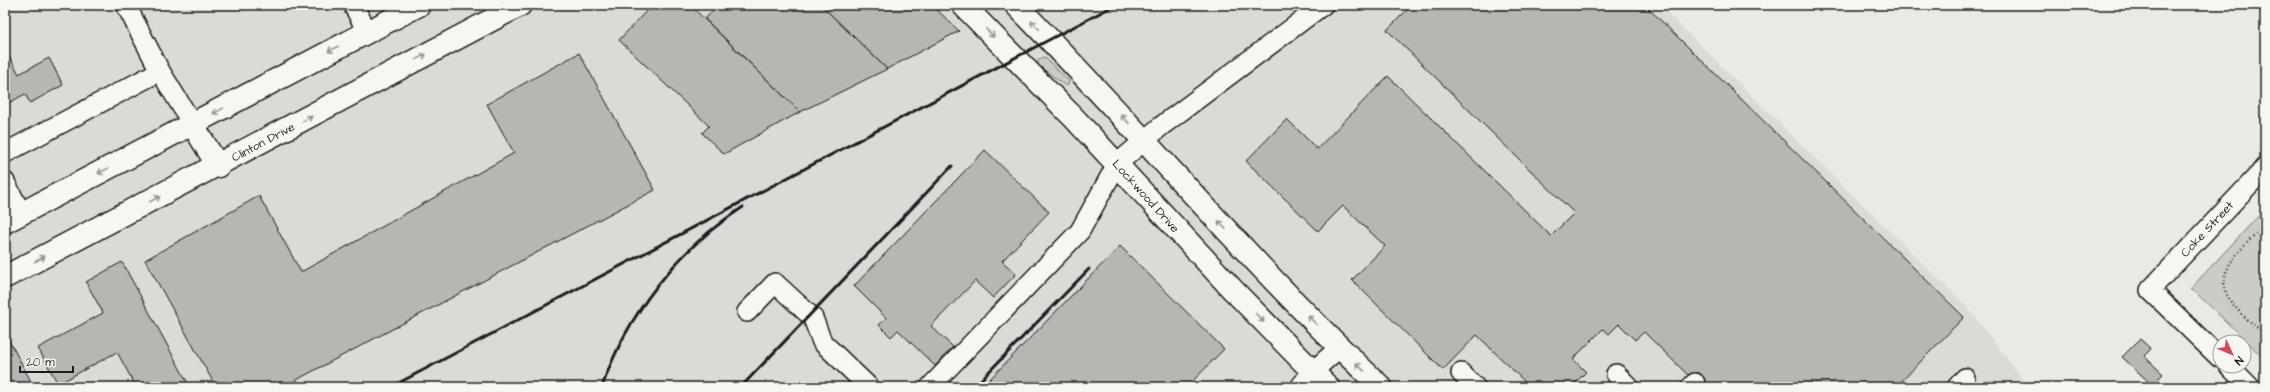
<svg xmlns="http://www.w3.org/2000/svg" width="2270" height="392" font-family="'Architects Daughter',sans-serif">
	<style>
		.built { fill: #dadad6 }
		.green { fill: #cbcbc7; stroke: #747472 }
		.building { fill: #b6b6b3; stroke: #1c1c1c }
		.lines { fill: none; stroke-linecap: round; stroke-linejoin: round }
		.minor-casing { stroke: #1c1c1c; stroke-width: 22 }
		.major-casing { stroke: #1c1c1c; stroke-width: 25 }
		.path { stroke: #1c1c1c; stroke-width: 2.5; stroke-dasharray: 1 3; stroke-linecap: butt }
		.minor { stroke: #f6f6f2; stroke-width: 19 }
		.major { stroke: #f6f6f2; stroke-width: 22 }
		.rail { stroke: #1c1c1c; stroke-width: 3 }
		.oneway { stroke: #949492 }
		.labels { text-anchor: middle; stroke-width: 3; stroke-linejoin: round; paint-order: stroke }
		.street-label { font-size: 12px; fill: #1c1c1c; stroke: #f6f6f2 }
	</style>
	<rect width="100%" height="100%" fill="#e9e9e5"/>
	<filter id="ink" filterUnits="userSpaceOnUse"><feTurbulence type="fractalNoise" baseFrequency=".025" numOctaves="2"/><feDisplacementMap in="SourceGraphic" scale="8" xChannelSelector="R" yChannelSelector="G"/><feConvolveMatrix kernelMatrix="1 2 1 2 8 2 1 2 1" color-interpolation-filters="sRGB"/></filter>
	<g filter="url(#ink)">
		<!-- built -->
		<path class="built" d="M 5,5 L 1659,5 L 1968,308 L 2029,387 L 5,387 Z"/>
		<!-- green -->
		<g class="green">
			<path d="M 1044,57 L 1069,81 L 1068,85 L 1066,86 L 1038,65 L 1038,60 Z"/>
			<path d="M 2265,209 L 2265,359 L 2191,288 Z"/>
		</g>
		<!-- building -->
		<g class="building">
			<path d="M 652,5 L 690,5 L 800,112 L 724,154 L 702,133 L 709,126 L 619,40 Z"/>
			<path d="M 718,5 L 821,5 L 887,69 L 800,112 L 705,19 Z"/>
			<path d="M 821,5 L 932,5 L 959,31 L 887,69 Z"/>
			<path d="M 1412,5 L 1645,5 L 1964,317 L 1896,387 L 1700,387 L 1644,332 L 1635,340 L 1619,324 L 1609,334 L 1603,329 L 1573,359 L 1586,372 L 1574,384 L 1577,387 L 1530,387 L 1477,335 L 1443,370 L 1352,280 L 1385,246 L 1343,206 L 1318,231 L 1246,161 L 1287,119 L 1317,149 L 1388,76 L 1551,236 L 1574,213 L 1387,30 Z"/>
			<path d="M 5,49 L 19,74 L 49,58 L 63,85 L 30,103 L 25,94 L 5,105 Z"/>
			<path d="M 579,53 L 655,190 L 283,387 L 216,387 L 145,260 L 259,196 L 301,272 L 514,153 L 487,104 Z"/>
			<path d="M 985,150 L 1049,212 L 1002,261 L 1016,274 L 993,298 L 975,281 L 931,326 L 953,347 L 935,366 L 898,330 L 891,337 L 879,325 L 886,318 L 854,286 Z"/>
			<path d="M 1120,246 L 1224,349 L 1187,387 L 982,387 Z"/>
			<path d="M 122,262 L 190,387 L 136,387 L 117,352 L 58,384 L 38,348 L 103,313 L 86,282 Z"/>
			<path d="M 5,333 L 34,387 L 5,387 Z"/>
			<path d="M 2140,339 L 2151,349 L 2144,356 L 2163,374 L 2152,385 L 2122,357 Z"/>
		</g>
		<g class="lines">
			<defs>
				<g id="minor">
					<path d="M 126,5 L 160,71"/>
					<path d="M 353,5 L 367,31"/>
					<path d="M 5,153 L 160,71 L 193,125"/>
					<path d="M 5,182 L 21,213"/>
					<path d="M 747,312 L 775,283 L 813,318 L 822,342 L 869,387"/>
					<path d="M 2220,358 L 2150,290 L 2265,168"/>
					<path d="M 2229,366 L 2250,387"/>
					<path d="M 1461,373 L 1475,387"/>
					<path d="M 1616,374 L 1629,387"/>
					<path d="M 930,387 L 1080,231 L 1117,164 L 1160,127 L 1323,5"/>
					<path d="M 1300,387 L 1312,372 L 1339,348"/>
					<path d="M 1691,387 L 1695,383"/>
					<path d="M 1957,387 L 1965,378"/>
				</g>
				<g id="major">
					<path d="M 963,5 L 1074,118 L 1233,290 L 1328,387"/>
					<path d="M 1016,5 C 1139,130 1252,266 1381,387"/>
					<path d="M 193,125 L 218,166"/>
					<path d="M 5,222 L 419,5"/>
					<path d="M 5,277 L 520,5"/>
				</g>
			</defs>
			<!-- minor casing -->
			<use href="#minor" class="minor-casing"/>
			<!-- major casing -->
			<use href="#major" class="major-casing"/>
			<!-- path -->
			<path class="path" d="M 2265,226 C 2249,242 2214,268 2227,295 C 2234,310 2253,323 2265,335"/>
			<!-- minor -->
			<use href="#minor" class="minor"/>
			<!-- major -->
			<use href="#major" class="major"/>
			<!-- rail -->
			<g class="rail">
				<path d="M 391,387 L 1115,5"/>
				<path d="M 602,387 C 627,314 678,249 743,207"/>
				<path d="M 741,387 L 952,166"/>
				<path d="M 974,387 L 1089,269"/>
			</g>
		</g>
		<!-- one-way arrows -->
		<defs><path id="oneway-shaft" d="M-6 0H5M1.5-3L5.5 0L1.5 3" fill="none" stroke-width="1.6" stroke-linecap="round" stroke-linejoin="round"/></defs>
		<g class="oneway">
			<use href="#oneway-shaft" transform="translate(1035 25) rotate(-135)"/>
			<use href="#oneway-shaft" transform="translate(990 33) rotate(46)"/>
			<use href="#oneway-shaft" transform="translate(333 49) rotate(152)"/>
			<use href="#oneway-shaft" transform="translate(421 57) rotate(-28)"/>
			<use href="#oneway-shaft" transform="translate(218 111) rotate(152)"/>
			<use href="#oneway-shaft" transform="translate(307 119) rotate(-28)"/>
			<use href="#oneway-shaft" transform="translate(1125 119) rotate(-133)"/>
			<use href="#oneway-shaft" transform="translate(103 171) rotate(153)"/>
			<use href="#oneway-shaft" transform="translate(155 199) rotate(-27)"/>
			<use href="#oneway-shaft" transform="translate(1222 225) rotate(-132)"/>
			<use href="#oneway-shaft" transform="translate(40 259) rotate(-28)"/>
			<use href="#oneway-shaft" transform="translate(1260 318) rotate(46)"/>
			<use href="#oneway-shaft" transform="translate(1312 320) rotate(-134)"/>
			<use href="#oneway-shaft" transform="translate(1360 367) rotate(-137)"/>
		</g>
	</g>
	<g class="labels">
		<!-- street labels -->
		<g class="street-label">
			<text transform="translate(263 142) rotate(-28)" y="4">Clinton Drive</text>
			<text transform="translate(1146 196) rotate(48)" y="4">Lockwood Drive</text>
			<text transform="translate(2207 229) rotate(-47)" y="4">Coke Street</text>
		</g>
	</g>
	<!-- margin -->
	<rect width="2270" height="392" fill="none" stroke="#f6f6f2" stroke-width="20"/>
	<rect x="10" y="10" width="2250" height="372" fill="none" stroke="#1c1c1c" stroke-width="1.5" filter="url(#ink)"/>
	<!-- north arrow -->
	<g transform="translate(2232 354) rotate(134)"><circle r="19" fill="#f6f6f2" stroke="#9f9f9c"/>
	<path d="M0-3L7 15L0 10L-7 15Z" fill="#d1495b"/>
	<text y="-6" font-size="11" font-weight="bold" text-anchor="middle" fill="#1c1c1c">N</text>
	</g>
	<!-- scale -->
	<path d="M20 366v6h53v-6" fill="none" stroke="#1c1c1c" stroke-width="2"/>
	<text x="26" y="366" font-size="12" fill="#1c1c1c" stroke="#f6f6f2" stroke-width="3" paint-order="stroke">20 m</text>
</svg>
